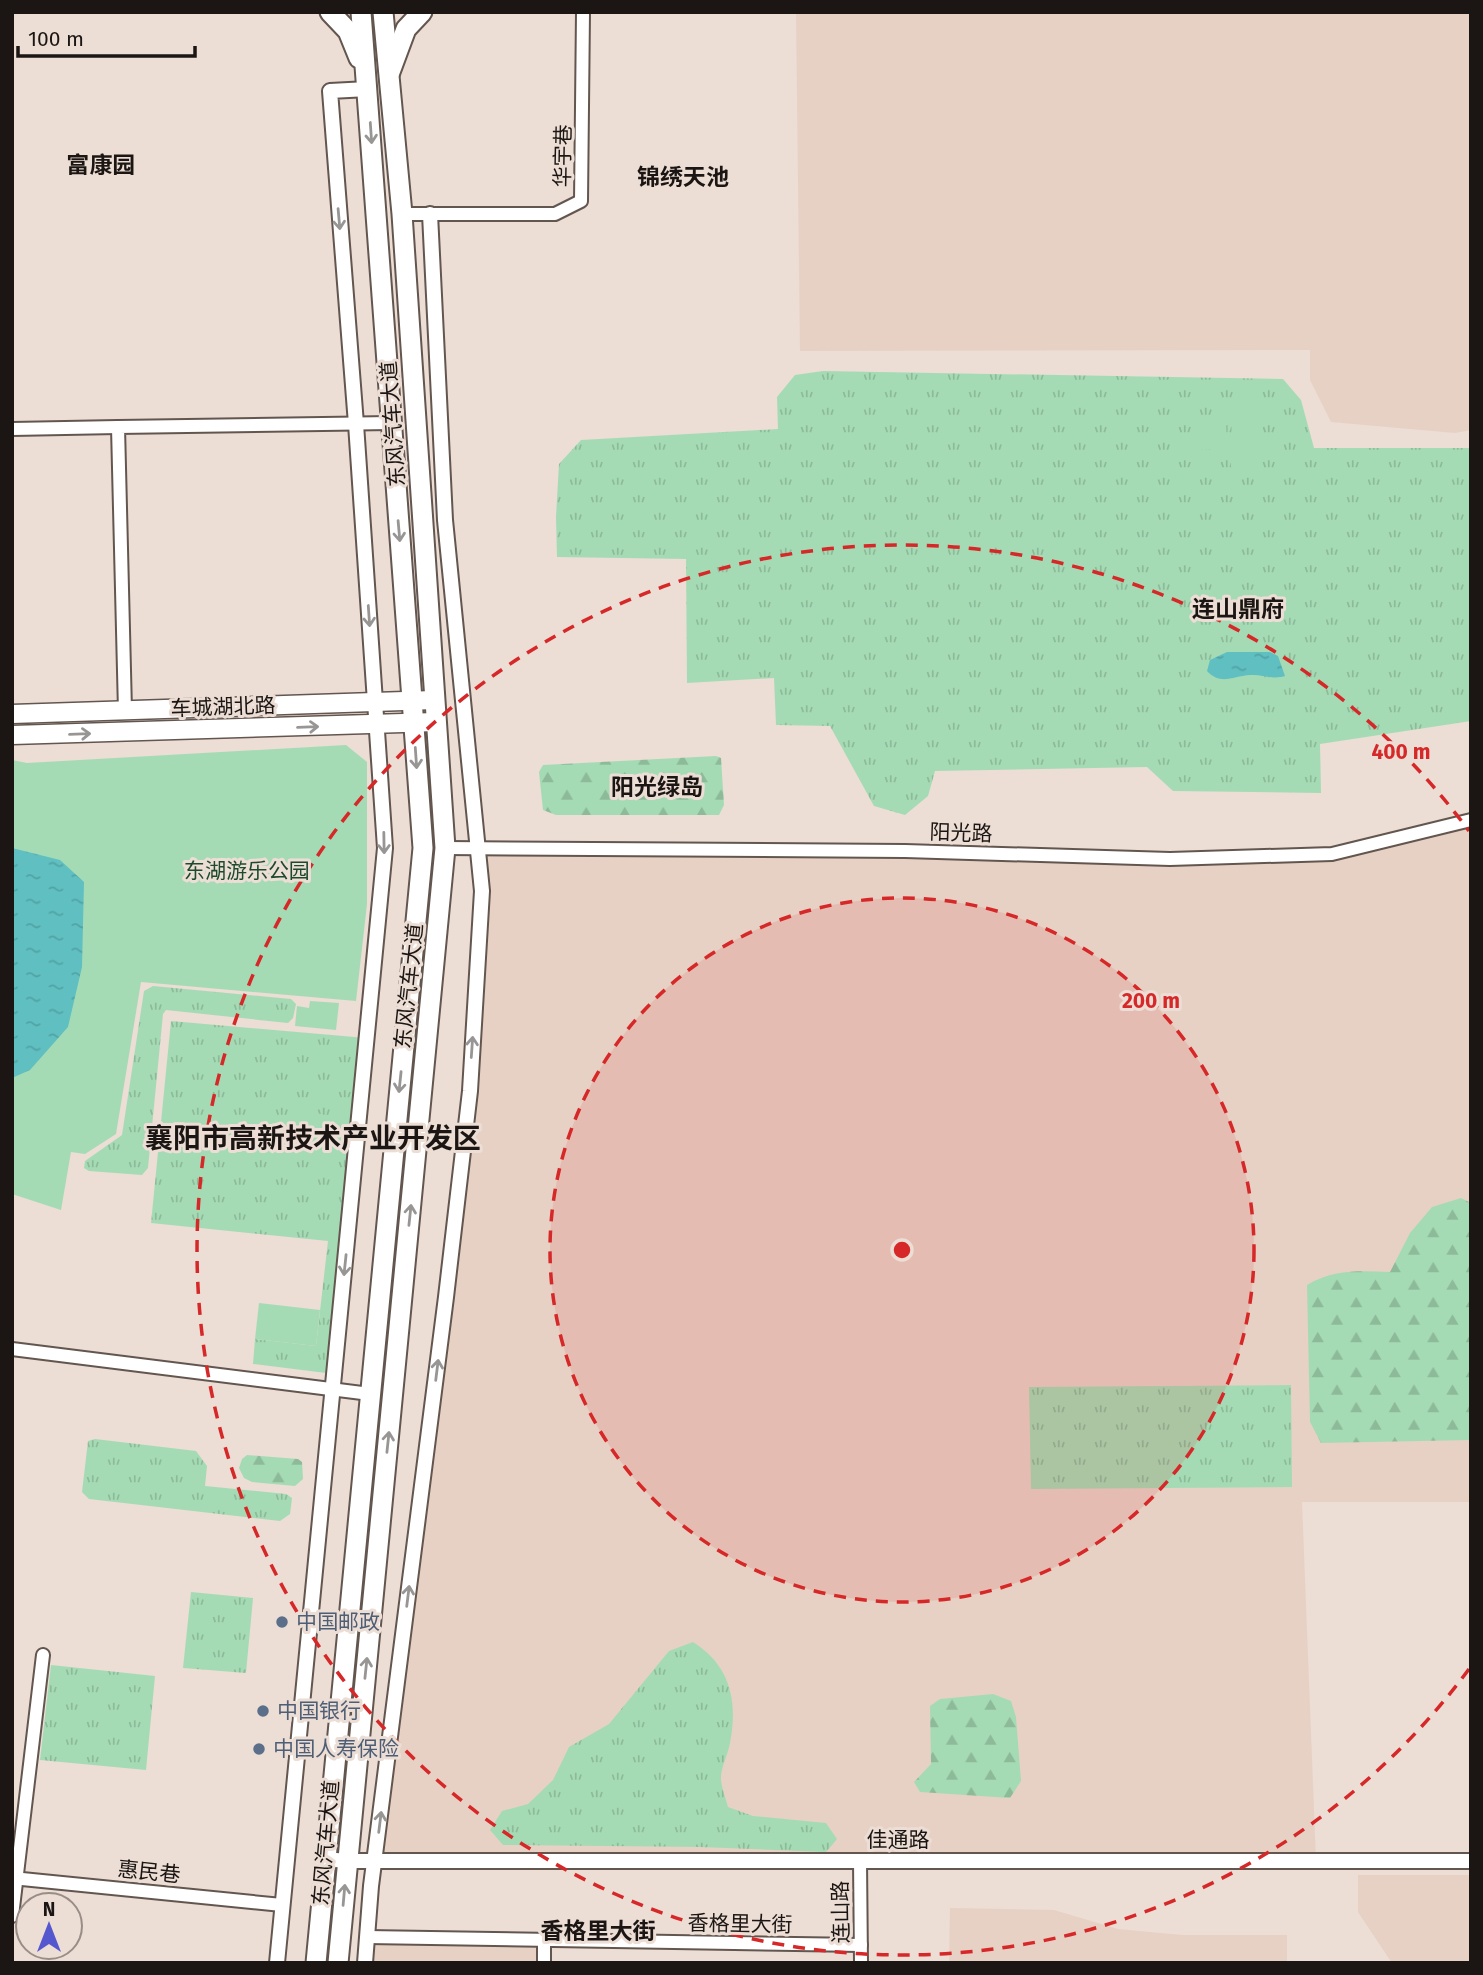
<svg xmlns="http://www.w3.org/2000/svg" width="1483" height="1975" font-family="'Fira Sans','Noto Sans SC',sans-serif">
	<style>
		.built { fill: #e7d1c4 }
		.grass { fill: url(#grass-tufts) }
		.forest { fill: url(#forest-firs) }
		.green { fill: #a5dbb4 }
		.water { fill: url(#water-ripples) }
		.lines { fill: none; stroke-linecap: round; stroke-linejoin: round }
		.minor-casing { stroke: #63564f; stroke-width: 16 }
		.tertiary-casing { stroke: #63564f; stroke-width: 18 }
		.secondary-casing { stroke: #63564f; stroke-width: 21 }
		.primary-casing { stroke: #63564f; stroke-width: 23 }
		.minor { stroke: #fff; stroke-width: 12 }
		.tertiary { stroke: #fff; stroke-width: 14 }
		.secondary { stroke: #fff; stroke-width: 18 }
		.primary { stroke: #fff; stroke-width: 19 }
		.oneway { stroke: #989695 }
		.ring { fill: none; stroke: #d62828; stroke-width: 3.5; stroke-dasharray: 12 9 }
		.service-dot { fill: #5c6f8a; stroke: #ecddd5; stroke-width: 2.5 }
		.labels { text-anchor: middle; stroke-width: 6; stroke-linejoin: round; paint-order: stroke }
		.street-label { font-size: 21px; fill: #1b1613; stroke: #ecddd5 }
		.park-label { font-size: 21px; fill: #1b4a2d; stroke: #ecddd5 }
		.service-label { font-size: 21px; fill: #4e5e75; stroke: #ecddd5; text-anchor: start }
		.neighbourhood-label { font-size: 23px; font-weight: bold; fill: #1b1613; stroke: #ecddd5 }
		.district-label { font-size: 28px; font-weight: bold; fill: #1b1613; stroke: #ecddd5 }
		.centre { fill: #d62828; stroke: #ecddd5; stroke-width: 3.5 }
		.ring-label { font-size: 21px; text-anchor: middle; font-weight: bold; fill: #d62828; stroke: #ecddd5; stroke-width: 6; stroke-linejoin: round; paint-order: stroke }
	</style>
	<defs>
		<pattern id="grass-tufts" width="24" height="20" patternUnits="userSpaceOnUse" patternTransform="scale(1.75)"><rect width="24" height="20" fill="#a5dbb4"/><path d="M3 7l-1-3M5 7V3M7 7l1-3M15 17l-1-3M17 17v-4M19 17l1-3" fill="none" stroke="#8dbb9a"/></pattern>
		<pattern id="forest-firs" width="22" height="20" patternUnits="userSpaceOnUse" patternTransform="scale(1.75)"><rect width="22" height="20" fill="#a5dbb4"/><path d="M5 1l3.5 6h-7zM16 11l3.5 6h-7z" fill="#8dbb9a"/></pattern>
		<pattern id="water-ripples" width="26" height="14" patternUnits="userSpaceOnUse" patternTransform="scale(1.75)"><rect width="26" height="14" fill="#5fbfc1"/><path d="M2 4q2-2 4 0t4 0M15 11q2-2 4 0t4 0" fill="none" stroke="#52a3a5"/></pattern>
	</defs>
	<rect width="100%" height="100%" fill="#ecddd5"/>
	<!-- built -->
	<g class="built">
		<path d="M 796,12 L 1471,12 L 1471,430 L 1455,433 L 1331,422 L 1310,380 L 1310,350 L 800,351 Z"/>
		<path d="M 1471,820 L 1471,1502 L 1302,1502 L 1316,1861 L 375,1861 L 470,1091 L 477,848 L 1170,859 L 1332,854 Z"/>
		<path d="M 1358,1875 L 1471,1875 L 1471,1963 L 1392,1963 L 1358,1912 Z"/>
		<path d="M 950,1908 L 1054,1910 L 1118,1929 L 1182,1935 L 1287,1935 L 1287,1963 L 949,1963 Z"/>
		<path d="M 367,1937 L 544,1940 L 544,1963 L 365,1963 Z"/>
	</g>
	<!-- grass -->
	<g class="grass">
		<path d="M 823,371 L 1283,379 L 1301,400 L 1314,448 L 1471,448 L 1471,721 L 1320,744 L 1321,793 L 1173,791 L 1147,767 L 935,771 L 928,796 L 905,815 L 874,806 L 830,726 L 776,725 L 774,678 L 687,683 L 686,559 L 557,557 L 556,517 L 559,464 L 581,440 L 778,429 L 777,397 L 795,375 Z"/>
		<path d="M 153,986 L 291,999 L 296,1004 L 293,1018 L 288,1023 L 166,1010 L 163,1014 L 148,1168 L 142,1175 L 89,1171 L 84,1168 L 85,1161 L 122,1135 L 144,991 Z"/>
		<path d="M 171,1021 L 366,1038 L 334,1374 L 253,1364 L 255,1339 L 316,1346 L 328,1241 L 151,1223 Z"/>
		<path d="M 1291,1385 L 1292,1487 L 1031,1489 L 1029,1387 Z"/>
		<path d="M 95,1439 L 196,1451 L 207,1466 L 205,1486 L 286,1494 L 292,1498 L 290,1514 L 280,1521 L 89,1499 L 82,1492 L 88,1441 Z"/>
		<path d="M 191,1592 L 253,1598 L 246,1673 L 183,1668 Z"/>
		<path d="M 693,1642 C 731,1666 738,1702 730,1743 C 728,1755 720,1769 721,1780 C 722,1789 726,1799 728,1807 L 753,1816 L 826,1823 L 837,1839 L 826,1852 L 699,1847 L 503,1845 L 490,1830 L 502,1811 L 528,1804 L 553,1780 L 569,1747 L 609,1724 L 669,1651 Z"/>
		<path d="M 51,1665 L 155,1676 L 146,1770 L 40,1760 Z"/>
	</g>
	<!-- forest -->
	<g class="forest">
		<path d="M 716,756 L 721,758 L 724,805 L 719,815 L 556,815 L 543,810 L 539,772 L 543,765 Z"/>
		<path d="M 1461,1198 L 1471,1203 L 1471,1440 L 1321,1443 L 1310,1422 L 1307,1285 C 1334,1269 1360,1271 1390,1272 L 1410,1233 L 1432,1207 Z"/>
		<path d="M 247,1455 L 298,1459 L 302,1462 L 303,1479 L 295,1486 L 252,1482 L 244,1478 L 239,1468 L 242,1459 Z"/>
		<path d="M 993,1694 L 1011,1701 L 1016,1717 L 1021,1781 L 1010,1798 L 920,1792 L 914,1782 L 931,1764 L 930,1706 L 940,1699 Z"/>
	</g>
	<!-- green -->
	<g class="green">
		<path d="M 1232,401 L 1263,401 L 1262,467 L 1231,467 Z"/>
		<path d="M 1226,419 L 1227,449 L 1199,450 L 1198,420 Z"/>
		<path d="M 346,745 L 367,762 L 367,904 L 356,1001 L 141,982 L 116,1134 L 85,1154 L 71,1152 L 61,1210 L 12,1194 L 12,760 L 27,763 Z"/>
		<path d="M 310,1001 L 339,1003 L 336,1030 L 295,1026 L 297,1006 L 309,1008 Z"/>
		<path d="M 315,1113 L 321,1114 L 327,1124 L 335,1129 C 340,1139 333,1145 325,1149 L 322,1155 L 314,1158 L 304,1153 L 303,1148 L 294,1142 L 292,1132 L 297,1124 L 305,1121 Z"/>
		<path d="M 259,1303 L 320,1310 L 316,1346 L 255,1339 Z"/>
	</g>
	<!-- water -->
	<g class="water">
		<path d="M 1227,652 L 1270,652 L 1278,656 L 1285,676 C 1272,680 1263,674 1250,675 C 1233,676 1221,686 1207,671 L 1210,660 Z"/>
		<path d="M 12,848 L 60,860 L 84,882 L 82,967 L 68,1027 L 30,1070 L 12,1078 Z"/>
	</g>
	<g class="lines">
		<defs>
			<g id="minor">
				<path d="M 402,214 L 555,214 L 581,201 L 583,12"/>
				<path d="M 12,429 L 118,427"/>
				<path d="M 125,711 L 118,427 L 391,423"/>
				<path d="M 445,848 L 905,851 L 1170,859 L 1332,854 L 1471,820"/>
				<path d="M 12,1349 L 370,1394"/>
				<path d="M 860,1861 L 861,1963"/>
				<path d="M 12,1878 L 282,1905"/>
				<path d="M 12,1916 L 43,1655"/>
				<path d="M 367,1937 L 861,1945"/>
				<path d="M 544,1963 L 544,1940"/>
			</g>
			<g id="tertiary">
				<path d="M 325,1859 L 347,1861 L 1471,1861"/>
				<path d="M 277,1963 L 385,848 L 356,424 L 330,91 L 368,89"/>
				<path d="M 365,1963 L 371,1886 L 446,1297 L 470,1091 L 482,891 L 445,520 L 430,214"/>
			</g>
			<g id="secondary">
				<path d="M 12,714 L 434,700"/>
				<path d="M 12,735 L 436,722"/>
			</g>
			<g id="primary">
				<path d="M 330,12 L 348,31 L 359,58"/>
				<path d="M 390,72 L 406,29 L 422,12"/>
				<path d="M 316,1963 L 423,848 L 361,12"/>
				<path d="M 338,1963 L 445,848 L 402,214 L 383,12"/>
			</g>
		</defs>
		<!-- minor casing -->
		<use href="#minor" class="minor-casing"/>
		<!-- tertiary casing -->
		<use href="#tertiary" class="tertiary-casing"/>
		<!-- secondary casing -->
		<use href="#secondary" class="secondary-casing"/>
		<!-- primary casing -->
		<use href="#primary" class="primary-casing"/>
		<!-- minor -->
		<use href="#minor" class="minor"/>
		<!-- tertiary -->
		<use href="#tertiary" class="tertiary"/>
		<!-- secondary -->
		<use href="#secondary" class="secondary"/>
		<!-- primary -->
		<use href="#primary" class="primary"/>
	</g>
	<!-- one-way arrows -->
	<defs><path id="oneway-shaft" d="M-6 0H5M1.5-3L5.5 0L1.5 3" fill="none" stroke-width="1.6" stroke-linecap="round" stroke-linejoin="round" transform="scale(1.75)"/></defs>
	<g class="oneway">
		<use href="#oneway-shaft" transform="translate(371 133) rotate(86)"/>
		<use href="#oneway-shaft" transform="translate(339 219) rotate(85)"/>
		<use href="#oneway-shaft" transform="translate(399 531) rotate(85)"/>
		<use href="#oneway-shaft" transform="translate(369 616) rotate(86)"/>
		<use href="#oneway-shaft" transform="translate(308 727) rotate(-2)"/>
		<use href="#oneway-shaft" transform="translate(80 734) rotate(-2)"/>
		<use href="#oneway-shaft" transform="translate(416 758) rotate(86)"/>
		<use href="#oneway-shaft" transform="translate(384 843) rotate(89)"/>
		<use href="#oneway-shaft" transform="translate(472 1047) rotate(-86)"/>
		<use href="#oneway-shaft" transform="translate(400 1082) rotate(96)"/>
		<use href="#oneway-shaft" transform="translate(410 1215) rotate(-84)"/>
		<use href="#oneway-shaft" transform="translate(345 1265) rotate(96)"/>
		<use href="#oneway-shaft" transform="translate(437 1370) rotate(-83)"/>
		<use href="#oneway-shaft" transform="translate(388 1442) rotate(-84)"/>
		<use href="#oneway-shaft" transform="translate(408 1596) rotate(-83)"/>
		<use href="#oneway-shaft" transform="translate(366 1668) rotate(-84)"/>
		<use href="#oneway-shaft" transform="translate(380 1822) rotate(-83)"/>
		<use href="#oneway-shaft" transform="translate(344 1895) rotate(-85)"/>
	</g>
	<!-- distance rings -->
	<circle cx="902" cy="1250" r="352" fill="#d62828" fill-opacity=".12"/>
	<g class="ring">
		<circle cx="902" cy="1250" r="352"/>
		<path d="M1469 1669A705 705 0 1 1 1469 831"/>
	</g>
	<!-- markers -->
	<g class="service-dot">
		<circle cx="282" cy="1622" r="7"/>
		<circle cx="263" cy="1711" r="7"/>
		<circle cx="259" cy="1749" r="7"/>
	</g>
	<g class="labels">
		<!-- street labels -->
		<g class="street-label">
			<text transform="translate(563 156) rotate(-89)" y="7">华宇巷</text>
			<text transform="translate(393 424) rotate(-94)" y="7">东风汽车大道</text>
			<text transform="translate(223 707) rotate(-2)" y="7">车城湖北路</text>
			<text transform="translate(961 833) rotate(2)" y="7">阳光路</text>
			<text transform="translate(409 986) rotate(-84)" y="7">东风汽车大道</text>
			<text x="898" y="1847">佳通路</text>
			<text transform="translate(326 1843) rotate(-85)" y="7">东风汽车大道</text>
			<text transform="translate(149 1872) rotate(6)" y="7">惠民巷</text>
			<text transform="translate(841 1912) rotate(-91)" y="7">连山路</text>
			<text transform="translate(740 1924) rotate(1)" y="7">香格里大街</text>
		</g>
		<!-- park labels -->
		<g class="park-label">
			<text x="247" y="878">东湖游乐公园</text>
		</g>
		<!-- service labels -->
		<g class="service-label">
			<text x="296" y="1629">中国邮政</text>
			<text x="277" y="1718">中国银行</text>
			<text x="273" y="1756">中国人寿保险</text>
		</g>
		<!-- neighbourhood labels -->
		<g class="neighbourhood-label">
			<text x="101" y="173">富康园</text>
			<text x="683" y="185">锦绣天池</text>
			<text x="1238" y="617">连山鼎府</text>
			<text x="657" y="795">阳光绿岛</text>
			<text x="598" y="1939">香格里大街</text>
		</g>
		<!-- district labels -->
		<g class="district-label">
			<text x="313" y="1148">襄阳市高新技术产业开发区</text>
		</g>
	</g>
	<circle cx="902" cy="1250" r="10" class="centre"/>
	<g class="ring-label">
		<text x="1401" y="759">400 m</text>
		<text x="1151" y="1008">200 m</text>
	</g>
	<!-- border -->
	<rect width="1483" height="1975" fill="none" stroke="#1b1613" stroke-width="28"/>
	<!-- north arrow -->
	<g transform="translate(49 1926)"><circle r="33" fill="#ecddd5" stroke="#988d87" stroke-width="2"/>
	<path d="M0-5L12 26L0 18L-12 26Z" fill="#5557ce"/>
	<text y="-10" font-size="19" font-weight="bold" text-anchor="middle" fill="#1b1613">N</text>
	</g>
	<!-- scale -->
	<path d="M18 46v10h177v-10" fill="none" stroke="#1b1613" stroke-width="3.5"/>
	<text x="28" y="46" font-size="21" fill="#1b1613" stroke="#ecddd5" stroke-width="5" paint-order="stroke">100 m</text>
</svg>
